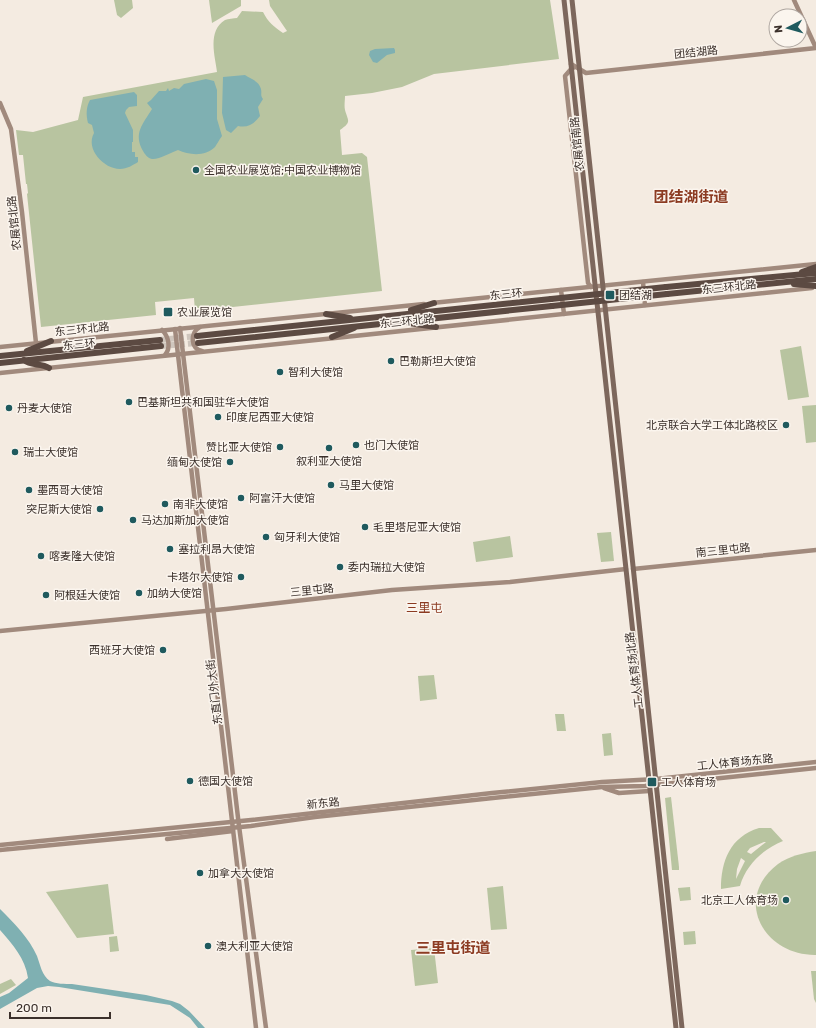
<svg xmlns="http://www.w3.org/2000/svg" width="816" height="1028" font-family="Rubik,'Noto Sans SC',sans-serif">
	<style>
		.green { fill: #b8c4a0; fill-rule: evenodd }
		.water { fill: #7fb0b2 }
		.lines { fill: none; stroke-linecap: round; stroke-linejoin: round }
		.highway-tunnel { stroke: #cfc6bd; stroke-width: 6; stroke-dasharray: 6 3; stroke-linecap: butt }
		.secondary { stroke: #a18a7d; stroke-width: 4.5 }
		.primary { stroke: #7d675c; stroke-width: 5 }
		.highway { stroke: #5c4a42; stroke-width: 6 }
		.highway-bridge { stroke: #5c4a42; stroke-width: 6 }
		.poi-dot { fill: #1f5a5e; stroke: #fbf5ee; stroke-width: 1.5 }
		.labels { text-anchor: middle; stroke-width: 3; stroke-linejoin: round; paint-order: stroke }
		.street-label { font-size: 11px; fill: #3b302b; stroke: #fbf5ee }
		.poi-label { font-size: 11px; fill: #3b302b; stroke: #fbf5ee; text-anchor: start }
		.neighbourhood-label { font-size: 12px; fill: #8c3b22; stroke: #fbf5ee }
		.district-label { font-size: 15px; font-weight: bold; fill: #8c3b22; stroke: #fbf5ee }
	</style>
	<rect width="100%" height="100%" fill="#f4ebe1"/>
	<!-- green -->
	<g class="green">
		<path d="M 114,0 L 132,0 L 133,8 L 121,18 L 117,15 Z"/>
		<path d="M 209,0 L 241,0 L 241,6 L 212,23 Z"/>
		<path d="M 269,0 L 550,0 L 559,59 L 434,74 L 402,87 L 372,93 L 345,96 C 345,100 344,106 345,110 C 348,121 352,122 340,130 L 342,155 L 362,153 L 367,157 L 382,291 L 195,311 L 194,298 L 155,302 L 156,315 L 41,327 L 27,194 L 28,193 L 27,184 L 26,184 L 23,155 L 19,155 L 16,130 L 33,132 L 78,120 L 83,97 L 217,72 C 215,56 207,31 225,20 C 228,19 234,18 237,18 L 242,11 L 263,12 C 268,22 274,27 283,33 L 287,31 L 270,6 Z"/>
		<path d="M 801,346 L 809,397 L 788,400 L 780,350 Z"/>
		<path d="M 816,405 L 816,442 L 806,443 L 802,406 Z"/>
		<path d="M 611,532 L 614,561 L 601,562 L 597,533 Z"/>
		<path d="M 510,536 L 513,557 L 476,562 L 473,542 Z"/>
		<path d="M 434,675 L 437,699 L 420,701 L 418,676 Z"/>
		<path d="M 555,714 L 564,714 L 566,731 L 557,731 Z"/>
		<path d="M 611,733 L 613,755 L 604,756 L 602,734 Z"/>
		<path d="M 671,797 L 679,867 L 679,870 L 672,870 L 665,798 Z"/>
		<path d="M 759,828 L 771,828 L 783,841 C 763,849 746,865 740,886 L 721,889 C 721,861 730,837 759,828 ZM 764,842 L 766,842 L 751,854 L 747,852 L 750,848 ZM 741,858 L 745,861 L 736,879 L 737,869 Z"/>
		<path d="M 816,851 L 816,955 C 764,956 732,899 778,864 C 789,856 803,853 816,851 Z"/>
		<path d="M 108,884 L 114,934 L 77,938 L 46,892 Z"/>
		<path d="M 503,886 L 507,929 L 491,930 L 487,888 Z"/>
		<path d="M 690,887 L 691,900 L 680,901 L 678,888 Z"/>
		<path d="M 695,931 L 696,944 L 684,945 L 683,932 Z"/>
		<path d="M 117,936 L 119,951 L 110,952 L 109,937 Z"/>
		<path d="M 434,948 L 438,983 L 415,986 L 411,950 Z"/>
		<path d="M 811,971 L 816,971 L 816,1003 L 814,999 Z"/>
		<path d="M 11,979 L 16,985 L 0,994 L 0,984 Z"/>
	</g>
	<!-- water -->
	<g class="water">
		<path d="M 394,48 L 395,50 L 395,53 L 387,55 L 377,63 L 373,62 L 369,55 L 370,51 L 375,49 Z"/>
		<path d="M 245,75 C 251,79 259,81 261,89 C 262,94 260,95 263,99 L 258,107 L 260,116 C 254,124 248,128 238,126 L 231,133 L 226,130 L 222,113 L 223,77 Z"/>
		<path d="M 206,79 L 214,81 L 217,90 L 217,119 L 222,136 C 219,140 217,144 215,147 C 205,157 189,155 178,150 C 172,152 158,160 152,159 C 147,158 145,154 143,151 C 133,133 143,124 152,109 L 147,103 L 151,100 L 159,91 L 166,91 L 168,88 L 169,91 L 174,88 L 179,89 L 184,84 Z"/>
		<path d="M 134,92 L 137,95 L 137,106 L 129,107 L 126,110 L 125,113 L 133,130 L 133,142 L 132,142 L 132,152 L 135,152 L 135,157 L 138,157 L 138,162 C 133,165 127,169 120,169 C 104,169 85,149 94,133 L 92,125 L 88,123 C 86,115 86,107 90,100 Z"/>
		<path d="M 0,909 C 14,923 29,938 37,956 C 40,964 42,976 50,981 C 56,984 65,984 72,984 L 146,995 L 172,1001 L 180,1004 L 189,1011 L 205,1028 L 198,1028 L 190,1018 L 170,1005 L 59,987 L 48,986 L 37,988 L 0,1009 L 0,997 L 9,993 L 28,978 C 25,958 13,945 0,930 Z"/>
	</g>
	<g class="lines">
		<!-- highway-tunnel -->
		<g class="highway-tunnel">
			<path d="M 160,340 L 197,336"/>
			<path d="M 161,346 L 198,343"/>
		</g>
		<!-- secondary -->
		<g class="secondary">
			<path d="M 571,64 L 586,73 L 816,48 L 794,0"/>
			<path d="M 573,68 L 572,68 L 565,76 L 588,283 L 591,287"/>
			<path d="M 0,103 L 11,129 L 22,212 L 36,343"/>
			<path d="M 643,282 L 645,305"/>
			<path d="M 561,290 L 564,314"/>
			<path d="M 432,303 L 816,264"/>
			<path d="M 200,327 C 190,332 190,349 202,351"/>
			<path d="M 180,328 L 239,826 L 266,1028"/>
			<path d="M 175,329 L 256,1028"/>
			<path d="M 162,330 C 169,337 171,348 165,355"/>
			<path d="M 0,347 L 424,304"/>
			<path d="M 0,373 L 812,288"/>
			<path d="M 633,569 L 816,550"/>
			<path d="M 0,631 L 226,609 L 392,590 L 510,582 L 626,569"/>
			<path d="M 604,788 L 619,793 L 649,791"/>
			<path d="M 167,839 L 233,831"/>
			<path d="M 0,845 L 251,820 L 492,793 L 602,782 L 656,779 L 816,762"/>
			<path d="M 0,850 L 251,826 L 315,817 L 493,798 L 602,787 L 645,786 L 816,768"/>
		</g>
		<!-- primary -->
		<g class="primary">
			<path d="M 564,0 L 676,1028"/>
			<path d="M 572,0 C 608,343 647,685 682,1028"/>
		</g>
		<!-- highway -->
		<g class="highway">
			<path d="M 802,272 L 816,267"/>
			<path d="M 794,284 L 816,286"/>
			<path d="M 666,287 L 816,273"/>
			<path d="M 667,294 L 816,279"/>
			<path d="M 411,310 L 434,303"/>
			<path d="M 326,314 L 350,318"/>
			<path d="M 409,323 L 436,327"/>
			<path d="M 197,336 L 551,299"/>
			<path d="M 332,337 L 354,328"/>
			<path d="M 198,343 L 552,306"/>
			<path d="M 27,351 L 51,341"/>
			<path d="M 0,356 L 160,340"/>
			<path d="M 24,360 C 31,366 41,363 49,368"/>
			<path d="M 0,363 L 161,346"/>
		</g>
		<!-- highway-bridge -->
		<g class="highway-bridge">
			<path d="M 551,299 L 666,287"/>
			<path d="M 552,306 L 667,294"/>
		</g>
	</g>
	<!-- markers -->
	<g class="poi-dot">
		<circle cx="196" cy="170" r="4"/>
		<rect x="605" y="290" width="10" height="10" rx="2"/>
		<rect x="163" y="307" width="10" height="10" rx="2"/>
		<circle cx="391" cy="361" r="4"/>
		<circle cx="280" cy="372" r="4"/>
		<circle cx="129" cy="402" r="4"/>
		<circle cx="9" cy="408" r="4"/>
		<circle cx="218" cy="417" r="4"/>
		<circle cx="786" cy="425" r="4"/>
		<circle cx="356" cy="445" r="4"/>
		<circle cx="280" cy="447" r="4"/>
		<circle cx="329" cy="448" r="4"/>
		<circle cx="15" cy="452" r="4"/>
		<circle cx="230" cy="462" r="4"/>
		<circle cx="331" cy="485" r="4"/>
		<circle cx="29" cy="490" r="4"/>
		<circle cx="241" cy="498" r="4"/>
		<circle cx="165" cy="504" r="4"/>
		<circle cx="100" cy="509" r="4"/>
		<circle cx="133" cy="520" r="4"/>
		<circle cx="365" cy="527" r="4"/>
		<circle cx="266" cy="537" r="4"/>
		<circle cx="170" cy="549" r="4"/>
		<circle cx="41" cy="556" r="4"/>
		<circle cx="340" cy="567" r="4"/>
		<circle cx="241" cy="577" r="4"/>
		<circle cx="139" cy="593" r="4"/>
		<circle cx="46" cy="595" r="4"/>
		<circle cx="163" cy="650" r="4"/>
		<circle cx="190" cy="781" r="4"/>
		<rect x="647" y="777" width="10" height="10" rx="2"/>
		<circle cx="200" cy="873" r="4"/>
		<circle cx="786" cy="900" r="4"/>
		<circle cx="208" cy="946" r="4"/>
	</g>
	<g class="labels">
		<!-- street labels -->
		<g class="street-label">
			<text transform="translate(696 52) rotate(-6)" y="4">团结湖路</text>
			<text transform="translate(577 144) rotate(-96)" y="4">农展馆南路</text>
			<text transform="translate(14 223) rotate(-96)" y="4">农展馆北路</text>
			<text transform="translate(729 287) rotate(-6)" y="4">东三环北路</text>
			<text transform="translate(506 294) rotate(-6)" y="4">东三环</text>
			<text transform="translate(407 321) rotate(-6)" y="4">东三环北路</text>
			<text transform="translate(82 329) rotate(-6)" y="4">东三环北路</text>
			<text transform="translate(79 344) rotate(-6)" y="4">东三环</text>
			<text transform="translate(723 550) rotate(-6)" y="4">南三里屯路</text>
			<text transform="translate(312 590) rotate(-6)" y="4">三里屯路</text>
			<text transform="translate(634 670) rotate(-97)" y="4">工人体育场北路</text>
			<text transform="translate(214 692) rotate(-97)" y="4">东直门外大街</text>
			<text transform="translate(735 762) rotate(-6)" y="4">工人体育场东路</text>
			<text transform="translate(323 803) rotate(-6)" y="4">新东路</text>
		</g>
		<!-- poi labels -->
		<g class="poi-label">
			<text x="204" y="174">全国农业展览馆;中国农业博物馆</text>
			<text x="619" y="299">团结湖</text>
			<text x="177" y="316">农业展览馆</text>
			<text x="399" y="365">巴勒斯坦大使馆</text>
			<text x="288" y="376">智利大使馆</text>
			<text x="137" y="406">巴基斯坦共和国驻华大使馆</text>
			<text x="17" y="412">丹麦大使馆</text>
			<text x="226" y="421">印度尼西亚大使馆</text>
			<text x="778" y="429" text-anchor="end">北京联合大学工体北路校区</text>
			<text x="364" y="449">也门大使馆</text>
			<text x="272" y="451" text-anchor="end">赞比亚大使馆</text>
			<text x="23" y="456">瑞士大使馆</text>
			<text x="329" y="465" text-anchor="middle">叙利亚大使馆</text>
			<text x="222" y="466" text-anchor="end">缅甸大使馆</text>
			<text x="339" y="489">马里大使馆</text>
			<text x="37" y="494">墨西哥大使馆</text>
			<text x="249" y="502">阿富汗大使馆</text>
			<text x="173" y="508">南非大使馆</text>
			<text x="92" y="513" text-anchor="end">突尼斯大使馆</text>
			<text x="141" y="524">马达加斯加大使馆</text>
			<text x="373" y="531">毛里塔尼亚大使馆</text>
			<text x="274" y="541">匈牙利大使馆</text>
			<text x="178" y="553">塞拉利昂大使馆</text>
			<text x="49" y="560">喀麦隆大使馆</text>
			<text x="348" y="571">委内瑞拉大使馆</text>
			<text x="233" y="581" text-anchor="end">卡塔尔大使馆</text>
			<text x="147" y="597">加纳大使馆</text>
			<text x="54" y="599">阿根廷大使馆</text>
			<text x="155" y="654" text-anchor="end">西班牙大使馆</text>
			<text x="198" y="785">德国大使馆</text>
			<text x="661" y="786">工人体育场</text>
			<text x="208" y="877">加拿大大使馆</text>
			<text x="778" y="904" text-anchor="end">北京工人体育场</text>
			<text x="216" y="950">澳大利亚大使馆</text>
		</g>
		<!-- neighbourhood labels -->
		<g class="neighbourhood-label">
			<text x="424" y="612">三里屯</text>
		</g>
		<!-- district labels -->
		<g class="district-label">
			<text x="691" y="202">团结湖街道</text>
			<text x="453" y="953">三里屯街道</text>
		</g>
	</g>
	<!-- north arrow -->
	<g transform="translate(788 28) rotate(264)"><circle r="19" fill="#fbf5ee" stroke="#aea6a0"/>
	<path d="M0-3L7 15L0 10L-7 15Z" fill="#1f5a5e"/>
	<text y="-6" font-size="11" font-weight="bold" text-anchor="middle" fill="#3b302b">N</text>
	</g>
	<!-- scale -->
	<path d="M10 1012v6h100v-6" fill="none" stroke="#3b302b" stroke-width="2"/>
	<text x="16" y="1012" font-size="12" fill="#3b302b" stroke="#fbf5ee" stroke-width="3" paint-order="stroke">200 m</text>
</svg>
